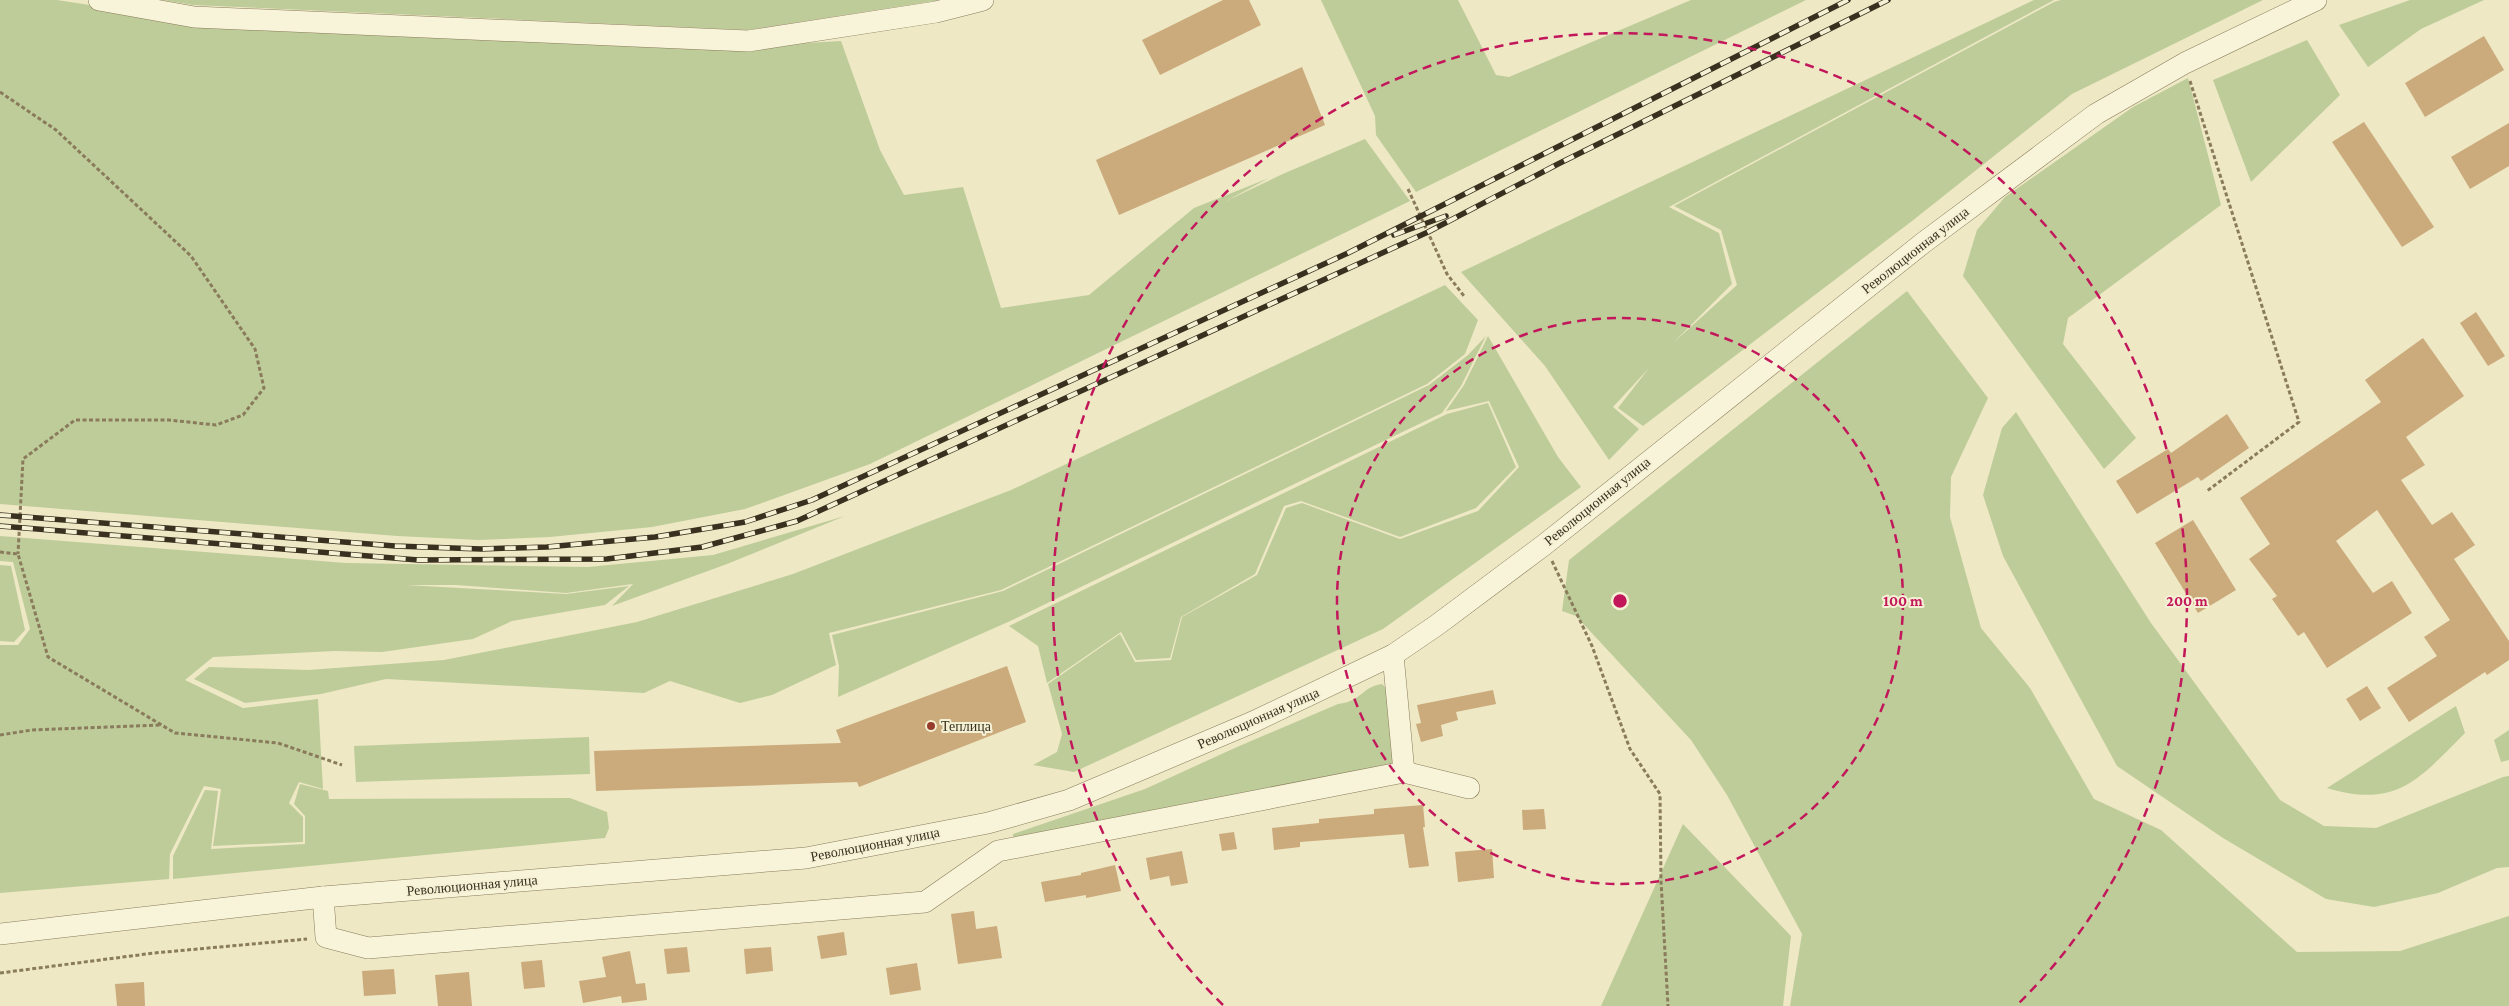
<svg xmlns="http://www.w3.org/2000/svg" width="2509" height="1006" font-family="'Crimson Pro',serif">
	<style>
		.green { fill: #becc99 }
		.building { fill: #cbaa7c }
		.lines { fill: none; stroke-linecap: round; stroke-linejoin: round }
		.minor-casing { stroke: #897b5b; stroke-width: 22 }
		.path { stroke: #897b5b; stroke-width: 3; stroke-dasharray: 4 2.5; stroke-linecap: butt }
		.minor { stroke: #f8f4d9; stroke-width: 21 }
		.rail-casing { stroke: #39301f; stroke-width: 5.5 }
		.rail { stroke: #f5f1d5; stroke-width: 4; stroke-dasharray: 11; stroke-linecap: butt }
		.ring { fill: none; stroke: #c2185b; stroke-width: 2.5; stroke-dasharray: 9 6 }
		.poi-dot { fill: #973c2c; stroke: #f5f1d5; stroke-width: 2 }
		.labels { text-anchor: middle; stroke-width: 4; stroke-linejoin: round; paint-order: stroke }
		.street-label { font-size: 14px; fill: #39301f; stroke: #f5f1d5 }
		.poi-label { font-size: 14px; fill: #39301f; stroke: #f5f1d5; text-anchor: start }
		.centre { fill: #c2185b; stroke: #f5f1d5; stroke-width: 2.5 }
		.ring-label { font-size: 15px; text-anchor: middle; font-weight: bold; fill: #c2185b; stroke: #f5f1d5; stroke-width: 4; stroke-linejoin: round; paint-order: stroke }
	</style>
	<rect width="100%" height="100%" fill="#eee8c5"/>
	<!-- green -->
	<g class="green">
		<path d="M 0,0 L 57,0 L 194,21 L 770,45 L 841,41 L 880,150 L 904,195 L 963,187 L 1001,308 L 1089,295 L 1194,208 L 1269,178 L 1226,201 L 1285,173 L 1365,139 L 1410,201 L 870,464 L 745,509 L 652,527 L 550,537 L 479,540 L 397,536 L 0,504 Z"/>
		<path d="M 162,0 L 941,0 L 748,30 L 193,5 Z"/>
		<path d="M 1321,0 L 1458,0 L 1496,75 L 1509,77 L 1691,0 L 1806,0 L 1416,192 L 1376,135 L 1375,116 Z"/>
		<path d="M 2034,0 L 2054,0 L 1669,207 L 1719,233 L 1732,284 L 1673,343 L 1737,285 L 1721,230 L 1674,206 L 2054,2 L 2061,0 L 2263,0 L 2072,94 L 1912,221 L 1643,426 L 1618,408 L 1649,368 L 1613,407 L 1639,429 L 1609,460 L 1545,366 L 1461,272 Z"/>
		<path d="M 2410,0 L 2484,0 L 2421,29 L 2368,67 L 2339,25 Z"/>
		<path d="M 2307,40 L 2340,95 L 2251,182 L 2213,80 Z"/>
		<path d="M 2188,78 L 2221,205 L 2068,318 L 2063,344 L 2136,438 L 2104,469 L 1963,276 L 1977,230 L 2005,197 L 2133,107 Z"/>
		<path d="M 1445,285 L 1478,320 L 1465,354 L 1427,384 L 1001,590 L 829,633 L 836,665 L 772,695 L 740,703 L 670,681 L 644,693 L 386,679 L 321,694 L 245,703 L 194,679 L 209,667 L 308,670 L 444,660 L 637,622 L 793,574 L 1011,490 Z"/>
		<path d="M 1907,291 L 1988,398 L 1951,477 L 1950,517 L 1981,628 L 2030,688 L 2094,799 L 2161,830 L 2297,952 L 2400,951 L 2509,916 L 2509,1006 L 1790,1006 L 1802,934 L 1727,795 L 1691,740 L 1576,616 L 1562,611 L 1569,560 Z"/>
		<path d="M 1486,336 L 1461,386 L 1442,413 L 1008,622 L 838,697 L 839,666 L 832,635 L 1003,591 L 1429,385 L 1468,355 Z"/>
		<path d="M 1488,336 L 1558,457 L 1581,487 L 1383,629 L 1074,772 L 1033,765 L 1057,752 L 1062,734 L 1048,684 L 1120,634 L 1135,662 L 1171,660 L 1182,617 L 1257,575 L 1286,508 L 1302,503 L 1400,539 L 1478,511 L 1519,467 L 1489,401 L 1446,411 L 1464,385 Z"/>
		<path d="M 1488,403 L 1516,467 L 1476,508 L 1400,537 L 1301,501 L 1284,506 L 1255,574 L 1181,617 L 1170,658 L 1136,660 L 1121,632 L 1047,683 L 1038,646 L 1009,626 L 1447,414 Z"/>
		<path d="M 2016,412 L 2151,623 L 2280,800 L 2324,826 L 2376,828 L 2503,777 L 2509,776 L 2509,867 L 2497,868 L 2438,893 L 2374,907 L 2326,899 L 2223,838 L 2117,766 L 2003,556 L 1983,495 L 2002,428 Z"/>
		<path d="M 845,516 L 727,564 L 612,606 L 633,584 L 566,593 L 456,585 L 405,585 L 566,594 L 629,586 L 605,605 L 512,621 L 473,639 L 382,652 L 335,651 L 213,657 L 185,680 L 243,708 L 318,699 L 323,789 L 299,782 L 289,803 L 303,817 L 303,842 L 213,846 L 221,789 L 204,786 L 170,854 L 169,879 L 0,893 L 0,645 L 18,645 L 30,629 L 13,562 L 0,561 L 0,536 L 346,563 L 588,567 L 713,555 Z"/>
		<path d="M 0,565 L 11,566 L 25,630 L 14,642 L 0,641 Z"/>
		<path d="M 1382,684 L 1389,691 L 1396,766 L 1013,837 L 1013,834 L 1145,789 L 1237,747 L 1338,704 C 1363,701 1361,687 1382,684 Z"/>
		<path d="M 2456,706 L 2465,733 C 2419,779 2397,809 2327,788 Z"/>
		<path d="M 2509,730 L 2509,760 L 2501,762 L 2494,740 Z"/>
		<path d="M 589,737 L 590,774 L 356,782 L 354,746 Z"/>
		<path d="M 300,784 L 328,791 L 329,799 L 570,798 L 607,812 L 609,828 L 605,838 L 173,879 L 173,856 L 205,790 L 218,791 L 211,849 L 305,844 L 305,816 L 294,804 Z"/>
		<path d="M 1683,824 L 1791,936 L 1783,1006 L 1601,1006 Z"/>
	</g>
	<!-- building -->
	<g class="building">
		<path d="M 1223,0 L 1249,0 L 1261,25 L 1160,75 L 1142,40 Z"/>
		<path d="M 2484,36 L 2504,70 L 2425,117 L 2405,83 Z"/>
		<path d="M 1302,67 L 1325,125 L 1119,215 L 1096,160 Z"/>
		<path d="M 2364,122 L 2434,227 L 2402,247 L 2332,142 Z"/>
		<path d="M 2509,123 L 2509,166 L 2470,189 L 2451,157 Z"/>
		<path d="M 2476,312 L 2505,356 L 2488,366 L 2460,323 Z"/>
		<path d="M 2423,338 L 2464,396 L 2406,437 L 2425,465 L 2401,480 L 2432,525 L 2452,512 L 2475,545 L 2454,559 L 2509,641 L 2509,660 L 2487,675 L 2485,672 L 2409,722 L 2387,688 L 2437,656 L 2424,637 L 2450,620 L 2377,510 L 2336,541 L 2373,593 L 2392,581 L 2412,613 L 2327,668 L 2304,632 L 2298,636 L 2272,599 L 2277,596 L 2249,559 L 2270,544 L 2240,498 L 2381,402 L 2365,380 Z"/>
		<path d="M 2227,414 L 2249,448 L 2201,481 L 2198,477 L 2137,514 L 2116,481 L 2168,449 L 2171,453 Z"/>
		<path d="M 2193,520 L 2236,590 L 2198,613 L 2155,543 Z"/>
		<path d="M 1007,666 L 1026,722 L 859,787 L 857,782 L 596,791 L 594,751 L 841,743 L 836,730 Z"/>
		<path d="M 2367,686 L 2381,708 L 2360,721 L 2346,699 Z"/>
		<path d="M 1493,690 L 1496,704 L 1456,712 L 1458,720 L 1441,725 L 1443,736 L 1421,742 L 1416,724 L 1421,723 L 1417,705 Z"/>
		<path d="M 1423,805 L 1425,827 L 1423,827 L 1429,866 L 1409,868 L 1404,834 L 1300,842 L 1300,847 L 1274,850 L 1272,828 L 1319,823 L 1319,819 L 1374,814 L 1374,809 Z"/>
		<path d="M 1544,809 L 1546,829 L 1523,830 L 1522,810 Z"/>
		<path d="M 1234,832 L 1237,849 L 1222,851 L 1219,834 Z"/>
		<path d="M 1492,849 L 1494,878 L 1458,882 L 1455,852 Z"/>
		<path d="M 1182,851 L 1188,883 L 1171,886 L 1169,876 L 1150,880 L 1146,858 Z"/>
		<path d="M 1115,865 L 1121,891 L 1086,898 L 1086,895 L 1045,902 L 1041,882 L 1081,875 L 1081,873 Z"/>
		<path d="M 974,911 L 976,929 L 997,926 L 1002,958 L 958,964 L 951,914 Z"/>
		<path d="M 844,932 L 847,955 L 821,959 L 817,936 Z"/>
		<path d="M 687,947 L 690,972 L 667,974 L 664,949 Z"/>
		<path d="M 771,947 L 773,971 L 746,974 L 744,949 Z"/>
		<path d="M 630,951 L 636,984 L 645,983 L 647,1000 L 622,1003 L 621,996 L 583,1003 L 579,981 L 606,977 L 602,957 Z"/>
		<path d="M 542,960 L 545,987 L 524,989 L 521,962 Z"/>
		<path d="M 917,963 L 921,990 L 890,995 L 886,968 Z"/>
		<path d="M 394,969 L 396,994 L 364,996 L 362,971 Z"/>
		<path d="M 469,972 L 472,1006 L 438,1006 L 435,975 Z"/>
		<path d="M 144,982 L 145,1006 L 117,1006 L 115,984 Z"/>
	</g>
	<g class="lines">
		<defs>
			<g id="minor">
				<path d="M 99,0 L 194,17 L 748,41 L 936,12 L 983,0"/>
				<path d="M 1404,772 L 1469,788"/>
				<path d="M 323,897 L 326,937 L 368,948 L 925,902 L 998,851 L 1404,772 L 1393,655"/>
				<path d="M 0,934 L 323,897 L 806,858 L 988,823 L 1069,800 L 1253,722 L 1393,655 L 1437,625 L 1544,545 L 1923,243 L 2096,114 L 2185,63 L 2316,0"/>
			</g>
		</defs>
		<!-- minor casing -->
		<use href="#minor" class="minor-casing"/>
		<!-- path -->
		<g class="path">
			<path d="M 2190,81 L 2299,422 L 2207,491"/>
			<path d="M 0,92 L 56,130 L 191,256 L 255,349 L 264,388 L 243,415 L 216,425 L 169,420 L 75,420 L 23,459 L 18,554"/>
			<path d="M 1408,189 L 1447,274 L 1464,296"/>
			<path d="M 0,552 L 18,554 L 48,657 L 175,733 L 278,743 L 342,765"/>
			<path d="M 1552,561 L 1592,646 L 1630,749 L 1660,794 L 1661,881 L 1668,1006"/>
			<path d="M 0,735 L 32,730 L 161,725"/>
			<path d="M 0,973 L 154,953 L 307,939"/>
		</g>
		<!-- minor -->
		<use href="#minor" class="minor"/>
		<defs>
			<g id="rail">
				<path d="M 1394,235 L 1446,216"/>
				<path d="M 0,515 L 395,546 L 481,549 L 547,547 L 655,537 L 745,522 L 812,500 L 1348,253 L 1848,0"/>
				<path d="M 0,526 L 418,560 L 607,559 L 702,547 L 797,521 L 1428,232 L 1558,164 L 1888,0"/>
			</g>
		</defs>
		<!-- rail casing -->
		<use href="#rail" class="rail-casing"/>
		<!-- rail -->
		<use href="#rail" class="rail"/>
	</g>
	<!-- distance rings -->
	<g class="ring">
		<circle cx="1620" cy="601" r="283"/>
		<path d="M1223 1005A567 567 0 1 1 2017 1005"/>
	</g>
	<!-- markers -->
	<circle class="poi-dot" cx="931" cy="726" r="5"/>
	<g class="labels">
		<!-- street labels -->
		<g class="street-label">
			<text transform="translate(1915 250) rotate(-38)" y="5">Революционная улица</text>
			<text transform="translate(1597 501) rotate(-39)" y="5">Революционная улица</text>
			<text transform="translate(1258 718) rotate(-24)" y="5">Революционная улица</text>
			<text transform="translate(875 844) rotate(-11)" y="5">Революционная улица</text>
			<text transform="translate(472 885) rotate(-5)" y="5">Революционная улица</text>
		</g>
		<!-- poi labels -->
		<g class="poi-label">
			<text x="941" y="731">Теплица</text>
		</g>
	</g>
	<circle cx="1620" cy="601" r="8" class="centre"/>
	<g class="ring-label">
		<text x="1903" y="606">100 m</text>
		<text x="2187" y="606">200 m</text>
	</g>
</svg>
